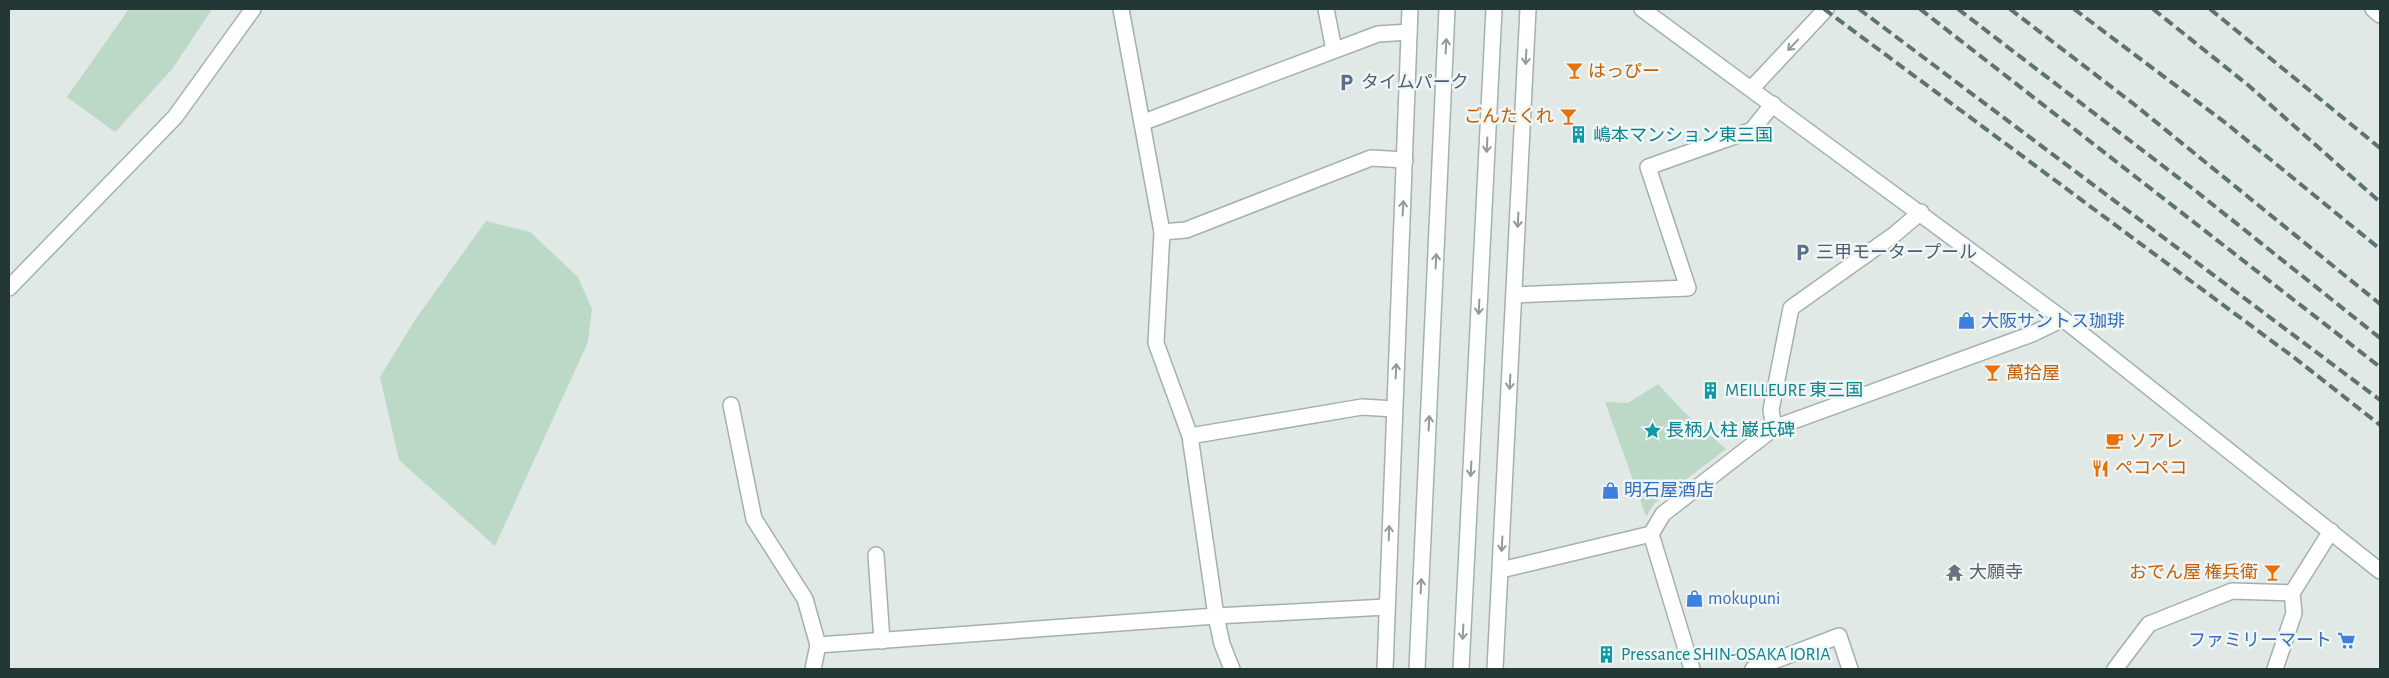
<svg xmlns="http://www.w3.org/2000/svg" width="2389" height="678" font-family="'Alegreya Sans','Noto Sans JP',sans-serif">
	<style>
		.green { fill: #bcd8c6 }
		.lines { fill: none; stroke-linecap: round; stroke-linejoin: round }
		.street-casing { stroke: #a4b0ad; stroke-width: 18 }
		.secondary-casing { stroke: #a1b3af; stroke-width: 18 }
		.street { stroke: #fff; stroke-width: 15 }
		.secondary { stroke: #fff; stroke-width: 15 }
		.rail { stroke: #5d7370; stroke-width: 4; stroke-dasharray: 10 5; stroke-linecap: butt }
		.oneway { stroke: #919b9a }
		.labels { text-anchor: middle; stroke-width: 5; stroke-linejoin: round; paint-order: stroke }
		.food-label { font-size: 18px; fill: #c56008; stroke: #f0f6f4; text-anchor: start }
		.service-label { font-size: 18px; fill: #4e5e75; stroke: #f0f6f4; text-anchor: start }
		.culture-label { font-size: 18px; fill: #0d838f; stroke: #f0f6f4; text-anchor: start }
		.shop-label { font-size: 18px; fill: #366cbe; stroke: #f0f6f4; text-anchor: start }
		.worship-label { font-size: 18px; fill: #5b616d; stroke: #f0f6f4; text-anchor: start }
	</style>
	<rect width="100%" height="100%" fill="#e0e9e6"/>
	<!-- green -->
	<g class="green">
		<path d="M 129,9 L 212,9 L 173,68 L 115,132 L 67,97 Z"/>
		<path d="M 486,221 L 530,232 L 578,277 L 592,309 L 588,342 L 495,546 L 399,460 L 380,377 L 415,320 Z"/>
		<path d="M 1658,384 L 1683,411 L 1726,449 L 1655,503 L 1646,516 L 1605,402 L 1628,403 Z"/>
	</g>
	<g class="lines">
		<defs>
			<g id="street">
				<path d="M 1121,9 L 1162,232 L 1156,343 L 1190,436 L 1216,616 L 1222,644 L 1232,669"/>
				<path d="M 1326,9 L 1334,50"/>
				<path d="M 2373,9 L 2380,15"/>
				<path d="M 1752,88 L 1826,9"/>
				<path d="M 1144,122 L 1378,34 L 1409,32"/>
				<path d="M 1162,232 L 1186,230 L 1371,158 L 1405,160"/>
				<path d="M 1514,295 L 1688,288 L 1648,167 L 1752,130 L 1773,104"/>
				<path d="M 731,405 L 754,519 L 805,599 L 818,645 L 813,669"/>
				<path d="M 1774,428 L 2032,334 L 2063,319"/>
				<path d="M 1190,436 L 1362,407 L 1394,409"/>
				<path d="M 1651,534 L 1692,669"/>
				<path d="M 876,555 L 882,641"/>
				<path d="M 1501,570 L 1651,534 L 1663,514 L 1774,428 L 1771,410 L 1791,308 L 1895,234 L 1921,212"/>
				<path d="M 818,645 L 1216,616 L 1386,607"/>
				<path d="M 1385,669 L 1410,9"/>
				<path d="M 1495,669 L 1528,9"/>
				<path d="M 1753,669 L 1839,636 L 1850,669"/>
				<path d="M 2115,669 L 2149,624 L 2232,591 L 2292,593"/>
				<path d="M 2275,669 L 2294,613 L 2292,593 L 2331,531"/>
			</g>
			<g id="secondary">
				<path d="M 1642,9 L 2063,319 L 2380,571"/>
				<path d="M 9,288 L 175,117 L 253,9"/>
				<path d="M 1417,669 L 1447,9"/>
				<path d="M 1461,669 L 1494,9"/>
			</g>
		</defs>
		<!-- street casing -->
		<use href="#street" class="street-casing"/>
		<!-- secondary casing -->
		<use href="#secondary" class="secondary-casing"/>
		<!-- street -->
		<use href="#street" class="street"/>
		<!-- secondary -->
		<use href="#secondary" class="secondary"/>
		<!-- rail -->
		<g class="rail">
			<path d="M 1824,9 L 2296,359 L 2380,425"/>
			<path d="M 1859,9 L 2380,400"/>
			<path d="M 1920,9 L 2380,367"/>
			<path d="M 1958,9 L 2197,192 L 2380,338"/>
			<path d="M 2010,9 L 2135,105 L 2380,304"/>
			<path d="M 2074,9 L 2227,124 L 2380,249"/>
			<path d="M 2153,9 L 2248,85 L 2380,202"/>
			<path d="M 2210,9 L 2380,148"/>
		</g>
	</g>
	<!-- one-way arrows -->
	<defs><path id="oneway-shaft" d="M-6 0H5M1.5-3L5.5 0L1.5 3" fill="none" stroke-width="1.6" stroke-linecap="round" stroke-linejoin="round" transform="scale(1.25)"/></defs>
	<g class="oneway">
		<use href="#oneway-shaft" transform="translate(1793 45) rotate(134)"/>
		<use href="#oneway-shaft" transform="translate(1446 46) rotate(-87)"/>
		<use href="#oneway-shaft" transform="translate(1526 57) rotate(93)"/>
		<use href="#oneway-shaft" transform="translate(1487 145) rotate(93)"/>
		<use href="#oneway-shaft" transform="translate(1403 208) rotate(-87)"/>
		<use href="#oneway-shaft" transform="translate(1518 220) rotate(93)"/>
		<use href="#oneway-shaft" transform="translate(1436 261) rotate(-87)"/>
		<use href="#oneway-shaft" transform="translate(1479 307) rotate(93)"/>
		<use href="#oneway-shaft" transform="translate(1396 371) rotate(-87)"/>
		<use href="#oneway-shaft" transform="translate(1510 382) rotate(93)"/>
		<use href="#oneway-shaft" transform="translate(1429 423) rotate(-87)"/>
		<use href="#oneway-shaft" transform="translate(1471 469) rotate(93)"/>
		<use href="#oneway-shaft" transform="translate(1389 533) rotate(-88)"/>
		<use href="#oneway-shaft" transform="translate(1502 544) rotate(93)"/>
		<use href="#oneway-shaft" transform="translate(1421 586) rotate(-87)"/>
		<use href="#oneway-shaft" transform="translate(1463 632) rotate(93)"/>
	</g>
	<!-- icons -->
	<defs>
		<symbol id="bar-bare" viewBox="-9 -9 18 18"><path d="M-6-5H6L.8 .8V4.5H3.5V6h-7V4.5H-.8V.8Z" fill="#e8710a" stroke="#f0f6f4" stroke-width="2.5" paint-order="stroke"/></symbol>
		<symbol id="parking-bare" viewBox="-9 -9 18 18"><path d="M-3.5-5.5H1a3.5 3.5 0 0 1 0 7H-1V5.5H-3.5ZM-1-3.4V-.6H.8a1.4 1.4 0 0 0 0-2.8Z" fill="#5c6f8a" stroke="#f0f6f4" stroke-width="2.5" paint-order="stroke"/></symbol>
		<symbol id="building-bare" viewBox="-9 -9 18 18"><path d="M-4-6H4V6H1V3H-1V6H-4ZM-2.5-4.3h1.7v1.8h-1.7ZM.8-4.3h1.7v1.8H.8ZM-2.5-1h1.7V.8h-1.7ZM.8-1h1.7V.8H.8Z" fill="#0f9aa8" stroke="#f0f6f4" stroke-width="2.5" paint-order="stroke"/></symbol>
		<symbol id="shop-bare" viewBox="-9 -9 18 18"><path d="M-5-2.5h2.3a2.7 3.5 0 0 1 5.4 0H5L5.5 6h-11ZM-1.5-2.5h3a1.5 2.3 0 0 0-3 0Z" fill="#3f7fe0" stroke="#f0f6f4" stroke-width="2.5" paint-order="stroke"/></symbol>
		<symbol id="sight-bare" viewBox="-9 -9 18 18"><path d="M0-6L1.8-2.2L6-1.7L2.9 1.2L3.7 5.4L0 3.3L-3.7 5.4L-2.9 1.2L-6-1.7L-1.8-2.2Z" fill="#0f9aa8" stroke="#f0f6f4" stroke-width="2.5" paint-order="stroke"/></symbol>
		<symbol id="cafe-bare" viewBox="-9 -9 18 18"><path d="M-5.5-4.5H6V0H3Q3 3.5 0 3.5H-2.5Q-5.5 3.5-5.5 0ZM3-3.2v2h1.7v-2ZM-6 4.5H4V6H-6Z" fill="#e8710a" stroke="#f0f6f4" stroke-width="2.5" paint-order="stroke"/></symbol>
		<symbol id="restaurant-bare" viewBox="-9 -9 18 18"><path d="M-5-6h1v4h1v-4h1v4h1v-4h1v5L-1.5 .5V6h-2V.5L-5-1ZM5-6V6H3V1.5H1.5Q1.5-4 5-6Z" fill="#e8710a" stroke="#f0f6f4" stroke-width="2.5" paint-order="stroke"/></symbol>
		<symbol id="temple-bare" viewBox="-9 -9 18 18"><path d="M0-6L5-2H3V0L6.5 2.5H4V6H1.5V3h-3V6H-4V2.5H-6.5L-3 0V-2H-5Z" fill="#6b7280" stroke="#f0f6f4" stroke-width="2.5" paint-order="stroke"/></symbol>
		<symbol id="supermarket-bare" viewBox="-9 -9 18 18"><path d="M-6-5.5h2.5l.6 2H6L4.5 2H-2.5L-4.4-4H-6ZM-1.5 3.2a1.3 1.3 0 1 0 .1 0ZM3 3.2a1.3 1.3 0 1 0 .1 0Z" fill="#3f7fe0" stroke="#f0f6f4" stroke-width="2.5" paint-order="stroke"/></symbol>
	</defs>
	<g fill-rule="evenodd">
		<use href="#bar-bare" x="1562" y="58" width="25" height="25"/>
		<use href="#parking-bare" x="1334" y="70" width="25" height="25"/>
		<use href="#bar-bare" x="1556" y="104" width="25" height="25"/>
		<use href="#building-bare" x="1566" y="122" width="25" height="25"/>
		<use href="#parking-bare" x="1790" y="240" width="25" height="25"/>
		<use href="#shop-bare" x="1954" y="308" width="25" height="25"/>
		<use href="#bar-bare" x="1980" y="360" width="25" height="25"/>
		<use href="#building-bare" x="1698" y="378" width="25" height="25"/>
		<use href="#sight-bare" x="1640" y="418" width="25" height="25"/>
		<use href="#cafe-bare" x="2102" y="428" width="25" height="25"/>
		<use href="#restaurant-bare" x="2088" y="456" width="25" height="25"/>
		<use href="#shop-bare" x="1598" y="478" width="25" height="25"/>
		<use href="#temple-bare" x="1942" y="560" width="25" height="25"/>
		<use href="#bar-bare" x="2260" y="560" width="25" height="25"/>
		<use href="#shop-bare" x="1682" y="586" width="25" height="25"/>
		<use href="#supermarket-bare" x="2334" y="628" width="25" height="25"/>
		<use href="#building-bare" x="1594" y="642" width="25" height="25"/>
	</g>
	<g class="labels">
		<!-- food labels -->
		<g class="food-label">
			<text x="1588" y="77">はっぴー</text>
			<text x="1554" y="122" text-anchor="end">ごんたくれ</text>
			<text x="2006" y="379">萬拾屋</text>
			<text x="2129" y="447">ソアレ</text>
			<text x="2115" y="474">ペコペコ</text>
			<text x="2258" y="578" text-anchor="end">おでん屋 権兵衛</text>
		</g>
		<!-- service labels -->
		<g class="service-label">
			<text x="1361" y="88">タイムパーク</text>
			<text x="1816" y="258">三甲モータープール</text>
		</g>
		<!-- culture labels -->
		<g class="culture-label">
			<text x="1593" y="141">嶋本マンション東三国</text>
			<text x="1725" y="396">MEILLEURE 東三国</text>
			<text x="1666" y="436">長柄人柱 巌氏碑</text>
			<text x="1621" y="660">Pressance SHIN-OSAKA IORIA</text>
		</g>
		<!-- shop labels -->
		<g class="shop-label">
			<text x="1981" y="327">大阪サントス珈琲</text>
			<text x="1624" y="496">明石屋酒店</text>
			<text x="1708" y="604">mokupuni</text>
			<text x="2332" y="646" text-anchor="end">ファミリーマート</text>
		</g>
		<!-- worship labels -->
		<g class="worship-label">
			<text x="1969" y="578">大願寺</text>
		</g>
	</g>
	<!-- border -->
	<rect width="2389" height="678" fill="none" stroke="#233734" stroke-width="20"/>
</svg>
